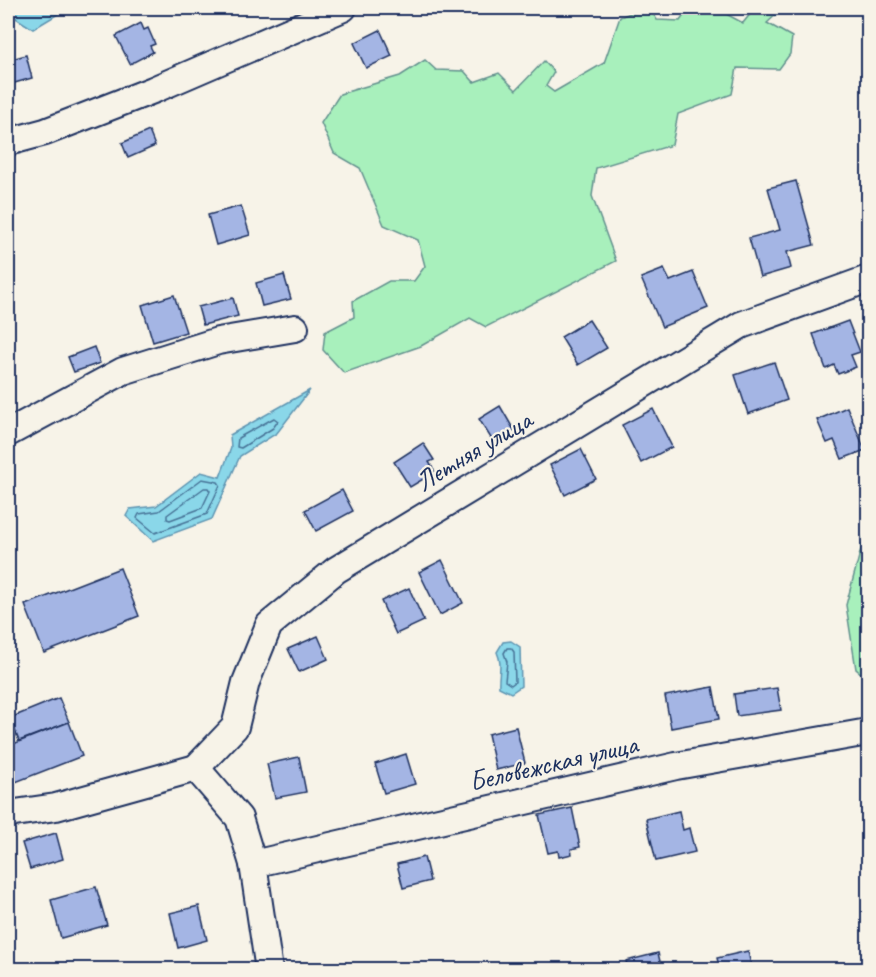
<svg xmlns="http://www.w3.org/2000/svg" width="876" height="977" font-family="Caveat,sans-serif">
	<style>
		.green { fill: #a8f0bc; stroke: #62908d; stroke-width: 1.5 }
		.water { fill: #8ad7e9; stroke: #5e94b1; stroke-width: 1.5 }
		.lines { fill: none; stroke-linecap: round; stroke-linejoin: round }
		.shore { stroke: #477296; stroke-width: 1.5 }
		.building { fill: #a4b5e4; stroke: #1b2f5e; stroke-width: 1.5 }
		.minor-casing { stroke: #1b2f5e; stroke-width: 30 }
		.minor { stroke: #f7f3e8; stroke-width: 26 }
		.labels { text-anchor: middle; stroke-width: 4.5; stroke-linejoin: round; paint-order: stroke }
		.street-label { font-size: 28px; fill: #1b2f5e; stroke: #f7f3e8 }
	</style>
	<rect width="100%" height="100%" fill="#f7f3e8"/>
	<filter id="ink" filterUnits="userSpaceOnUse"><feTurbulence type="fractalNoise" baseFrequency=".0167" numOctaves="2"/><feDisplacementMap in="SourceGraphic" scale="12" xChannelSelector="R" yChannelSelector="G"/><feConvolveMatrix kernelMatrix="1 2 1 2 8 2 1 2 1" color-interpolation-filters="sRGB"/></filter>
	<g filter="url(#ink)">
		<!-- green -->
		<g class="green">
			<path d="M 643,8 L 650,8 L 657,20 L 680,21 L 689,8 L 715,8 L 743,23 L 755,8 L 783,8 L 767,23 L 792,37 L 790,54 L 779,69 L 737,68 L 732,94 L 678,114 L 672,145 L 596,168 L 592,196 L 616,261 L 486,327 L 470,318 L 421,346 L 344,373 L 323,350 L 325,332 L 354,317 L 353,301 L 389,281 L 414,281 L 425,266 L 418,240 L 384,225 L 360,168 L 334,153 L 321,123 L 340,94 L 400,76 L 425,60 L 436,70 L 464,71 L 474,82 L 499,73 L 516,90 L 544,61 L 554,72 L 546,86 L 554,92 L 604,63 L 620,17 Z"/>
			<path d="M 868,523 L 868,679 L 856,669 L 846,605 Z"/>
		</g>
		<!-- water -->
		<g class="water">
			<path d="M 8,8 L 68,8 L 33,29 L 8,13 Z"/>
			<path d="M 310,390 L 277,433 L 240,456 L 212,519 L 153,541 L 126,516 L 130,509 L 156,506 L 201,472 L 220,477 L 231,448 L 230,435 Z"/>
			<path d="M 511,641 L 520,647 L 521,686 L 511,693 L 499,687 C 498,672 503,666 497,652 L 503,642 Z"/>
		</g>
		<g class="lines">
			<!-- shore -->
			<g class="shore">
				<path d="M 274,418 L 278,421 L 273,428 L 241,448 L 237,447 L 238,438 Z"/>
				<path d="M 202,479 L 218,482 L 220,485 L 207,514 L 155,533 L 137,518 L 139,514 L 159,511 Z"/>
				<path d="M 204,488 L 208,488 L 210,491 L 202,508 L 170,520 L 167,519 L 167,515 Z"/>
				<path d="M 507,648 L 511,648 L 514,652 L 515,682 L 511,685 L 505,681 L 507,662 L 504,653 Z"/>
			</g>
		</g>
		<!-- building -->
		<g class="building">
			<path d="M 141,23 L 144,30 L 148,28 L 155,44 L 150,46 L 153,52 L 130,64 L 116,36 Z"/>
			<path d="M 380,30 L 392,56 L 366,68 L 354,43 Z"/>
			<path d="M 26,55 L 32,78 L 11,84 L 8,73 L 8,60 Z"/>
			<path d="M 149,131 L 155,146 L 128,158 L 122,143 Z"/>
			<path d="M 796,181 L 814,245 L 787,252 L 791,268 L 760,277 L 749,238 L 780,230 L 768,188 Z"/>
			<path d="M 241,206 L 250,235 L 216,245 L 208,215 Z"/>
			<path d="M 664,269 L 670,281 L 693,272 L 708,308 L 662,327 L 641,278 Z"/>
			<path d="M 284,275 L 291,299 L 262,306 L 256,283 Z"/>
			<path d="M 174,295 L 186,332 L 153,342 L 142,305 Z"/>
			<path d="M 233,298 L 238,316 L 203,325 L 198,307 Z"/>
			<path d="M 589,320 L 607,348 L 578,365 L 561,337 Z"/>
			<path d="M 848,321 L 860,352 L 851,355 L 856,367 L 838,374 L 834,365 L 826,369 L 813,334 Z"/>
			<path d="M 94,347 L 100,363 L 74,372 L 68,357 Z"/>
			<path d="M 774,362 L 787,400 L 748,414 L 735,375 Z"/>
			<path d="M 500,406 L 514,430 L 494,443 L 479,419 Z"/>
			<path d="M 847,407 L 865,450 L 842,459 L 834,440 L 827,443 L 817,420 Z"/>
			<path d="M 653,409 L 672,447 L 641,463 L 622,425 Z"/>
			<path d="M 423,443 L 434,460 L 429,462 L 435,472 L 410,487 L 394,462 Z"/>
			<path d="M 581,449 L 596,479 L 565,495 L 550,465 Z"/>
			<path d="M 342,490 L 353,511 L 316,531 L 305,510 Z"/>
			<path d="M 442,560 L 463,603 L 440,615 L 419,572 Z"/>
			<path d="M 120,568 L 139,616 L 44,653 L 25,605 Z"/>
			<path d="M 409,588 L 424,621 L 396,634 L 381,601 Z"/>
			<path d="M 318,636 L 328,659 L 299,672 L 288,649 Z"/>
			<path d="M 713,687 L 719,719 L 671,728 L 665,696 Z"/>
			<path d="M 777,688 L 781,710 L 737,716 L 734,694 Z"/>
			<path d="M 59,698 L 69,722 L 19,741 L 10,718 Z"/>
			<path d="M 69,722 L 82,756 L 8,785 L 8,746 Z"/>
			<path d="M 516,727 L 525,763 L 496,770 L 488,734 Z"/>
			<path d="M 406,754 L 415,784 L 384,793 L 375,764 Z"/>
			<path d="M 299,757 L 306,792 L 275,798 L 267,764 Z"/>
			<path d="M 572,808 L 580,847 L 571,849 L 572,854 L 559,857 L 558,851 L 548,853 L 539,815 Z"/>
			<path d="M 679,811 L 683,830 L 689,828 L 695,852 L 656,861 L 646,819 Z"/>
			<path d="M 56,833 L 63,859 L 30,869 L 22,843 Z"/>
			<path d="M 424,857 L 430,881 L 403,888 L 397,864 Z"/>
			<path d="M 96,887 L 107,925 L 61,938 L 51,900 Z"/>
			<path d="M 199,906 L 207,940 L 178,948 L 170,913 Z"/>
			<path d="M 748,951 L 752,970 L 720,970 L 717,958 Z"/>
			<path d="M 658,953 L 662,970 L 628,970 L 626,961 Z"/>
		</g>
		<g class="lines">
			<defs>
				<g id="minor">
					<path d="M 8,142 L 45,132 L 153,90 L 343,8"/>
					<path d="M 8,433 L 123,371 L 218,341 L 295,328"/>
					<path d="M 196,768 L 235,727 L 246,682 L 269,625 L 336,570 L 741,325 L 868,279"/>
					<path d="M 196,768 L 239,818 L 253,864 L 269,970"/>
					<path d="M 8,814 L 56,807 L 196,768"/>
					<path d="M 253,864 L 676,766 L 868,732"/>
				</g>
			</defs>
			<!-- minor casing -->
			<use href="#minor" class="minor-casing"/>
			<!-- minor -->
			<use href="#minor" class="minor"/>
		</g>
	</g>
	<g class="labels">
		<!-- street labels -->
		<g class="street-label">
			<text transform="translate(473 450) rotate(-31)" y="10">Летняя улица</text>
			<text transform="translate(553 762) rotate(-13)" y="10">Беловежская улица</text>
		</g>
	</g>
	<!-- margin -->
	<rect width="876" height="977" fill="none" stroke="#f7f3e8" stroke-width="30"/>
	<rect x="15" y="15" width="846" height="947" fill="none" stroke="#1b2f5e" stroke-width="2" filter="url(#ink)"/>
</svg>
